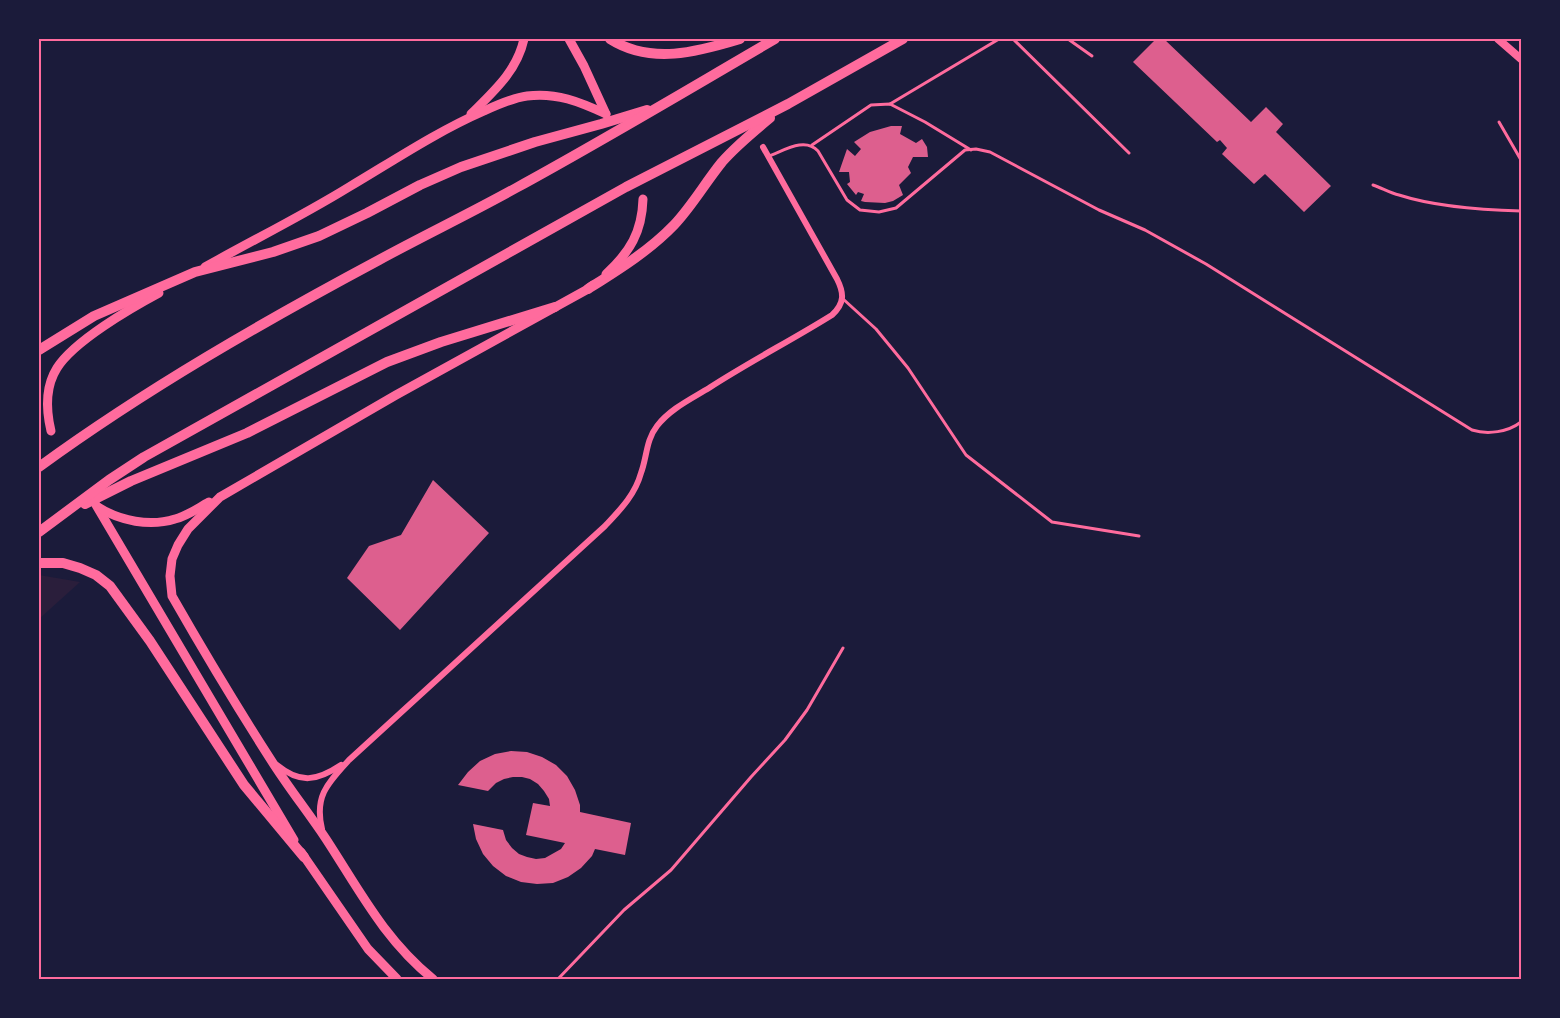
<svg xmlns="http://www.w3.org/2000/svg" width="1560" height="1018" font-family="Cabin,sans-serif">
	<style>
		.green { fill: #2a1e3b }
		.building { fill: #dd5f8e }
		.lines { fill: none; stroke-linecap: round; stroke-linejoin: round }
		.service { stroke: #ff6b9d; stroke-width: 3 }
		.minor { stroke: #ff6b9d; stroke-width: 6 }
		.secondary { stroke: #ff6b9d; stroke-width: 8 }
		.primary { stroke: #ff6b9d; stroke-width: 9 }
		.trunk { stroke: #ff6b9d; stroke-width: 10 }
		.neatline { fill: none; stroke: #ff6b9d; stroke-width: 2 }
	</style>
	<rect width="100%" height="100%" fill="#1b1b3a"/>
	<!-- green -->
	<path class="green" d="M 39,575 L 80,582 L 39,619 Z"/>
	<!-- building -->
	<g class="building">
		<path d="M 1156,39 L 1164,39 L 1251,122 L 1266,107 L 1283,124 L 1276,132 L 1331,186 L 1304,212 L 1265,174 L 1254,184 L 1222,154 L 1227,148 L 1220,140 L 1217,142 L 1133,62 Z"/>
		<path d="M 891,126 L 902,126 L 900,134 L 916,143 L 922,139 L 927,147 L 928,157 L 913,157 L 908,167 L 911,173 L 899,185 L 903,195 L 893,201 L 885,203 L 865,202 L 861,201 L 864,194 L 858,192 L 856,195 L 847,184 L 850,182 L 849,172 L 839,172 L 847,149 L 855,156 L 861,149 L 854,142 L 870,132 Z"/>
		<path d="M 433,480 L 489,533 L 400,630 L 347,578 L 369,546 L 401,535 Z"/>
		<path d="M 511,751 L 527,752 L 542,757 L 556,765 L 567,776 L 575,790 L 580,805 L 580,812 L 631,823 L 625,855 L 595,849 L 592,856 L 581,868 L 568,877 L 553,883 L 537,884 L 521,882 L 506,876 L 493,866 L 483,854 L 476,839 L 473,824 L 503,830 L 506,840 L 512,848 L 519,854 L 527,857 L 536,859 L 545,858 L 561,849 L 565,843 L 526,835 L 533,803 L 550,806 L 549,799 L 544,791 L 538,784 L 530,779 L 522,777 L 513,777 L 504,779 L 496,783 L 488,791 L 458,785 L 468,772 L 480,761 L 495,754 Z"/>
	</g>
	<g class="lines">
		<!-- service -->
		<g class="service">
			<path d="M 1013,39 L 1129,153"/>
			<path d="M 1068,39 L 1092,56"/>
			<path d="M 890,104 L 999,39"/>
			<path d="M 1499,122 L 1521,160"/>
			<path d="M 812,145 L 871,105 L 890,104 L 925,122 L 971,150"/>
			<path d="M 769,156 C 785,150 805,137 818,151 L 847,200 L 860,210 L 879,212 L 896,208 L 965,150 L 976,149 L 990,152 L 1099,210 L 1145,230 L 1206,264 L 1472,430 C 1488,435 1508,432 1521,422"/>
			<path d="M 1373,185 C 1382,188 1390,193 1399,195 C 1436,207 1483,210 1521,211"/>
			<path d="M 842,298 L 876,329 L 908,368 L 966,455 L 1052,522 L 1139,536"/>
			<path d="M 558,979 L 624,910 L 671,870 L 751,777 L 785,740 L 807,710 L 843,648"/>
		</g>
		<!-- minor -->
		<g class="minor">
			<path d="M 277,765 C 300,784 317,781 341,765"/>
			<path d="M 322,829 C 314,796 328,783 349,760 L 605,526 C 620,510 635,495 641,473 C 647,457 646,440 657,426 C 670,409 691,399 709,388 C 749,362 792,340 832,315 C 845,303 844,293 837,279 L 763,147"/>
		</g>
		<!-- secondary -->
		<path class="secondary" d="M 1498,39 L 1521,59"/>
		<!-- primary -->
		<g class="primary">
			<path d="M 569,39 L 584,66 L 606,114"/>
			<path d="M 471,114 C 494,91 517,71 524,39"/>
			<path d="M 205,267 C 253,240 302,216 349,187 C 393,161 436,132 484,111 C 497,105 512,98 527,96 C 556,92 580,102 606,114"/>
			<path d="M 606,274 C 630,252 642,232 643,199"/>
			<path d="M 51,431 C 46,410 45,387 57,368 C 74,341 131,308 159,293"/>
			<path d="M 96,505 L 294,840"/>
			<path d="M 98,507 C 120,521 150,527 175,519 C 187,516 198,508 209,502"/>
			<path d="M 301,852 L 368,949 L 397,979"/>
			<path d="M 433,979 C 384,939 360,891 326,839 C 308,812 288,787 271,760 C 237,707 204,652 172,596 L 170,576 L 172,559 L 178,545 L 188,529 L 220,497 L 396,395 L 588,289 L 593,285"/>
		</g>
		<!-- trunk -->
		<g class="trunk">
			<path d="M 610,39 C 651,65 697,52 740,39"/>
			<path d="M 588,289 C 618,270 649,251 674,225 C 692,206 705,183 722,162 C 736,146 753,132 770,118"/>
			<path d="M 39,350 L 94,316 L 195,272 L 273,252 L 319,236 L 367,213 L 420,185 L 461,167 L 535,142 L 601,124 L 647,110"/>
			<path d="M 39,467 C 146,389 263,322 379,260 C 425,235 471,213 516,188 C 604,140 689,89 775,39"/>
			<path d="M 85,504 L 131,481 L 247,433 L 387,362 L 441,342 L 555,307"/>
			<path d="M 39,532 L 109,480 L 144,457 L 626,187 L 788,104 L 903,39"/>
			<path d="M 39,563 L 63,563 L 80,568 L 96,575 L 110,586 L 150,641 L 244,785 L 304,857"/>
		</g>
	</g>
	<!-- border -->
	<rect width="1560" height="1018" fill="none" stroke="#1b1b3a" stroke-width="81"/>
	<rect x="40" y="40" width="1480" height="938" class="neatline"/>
</svg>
